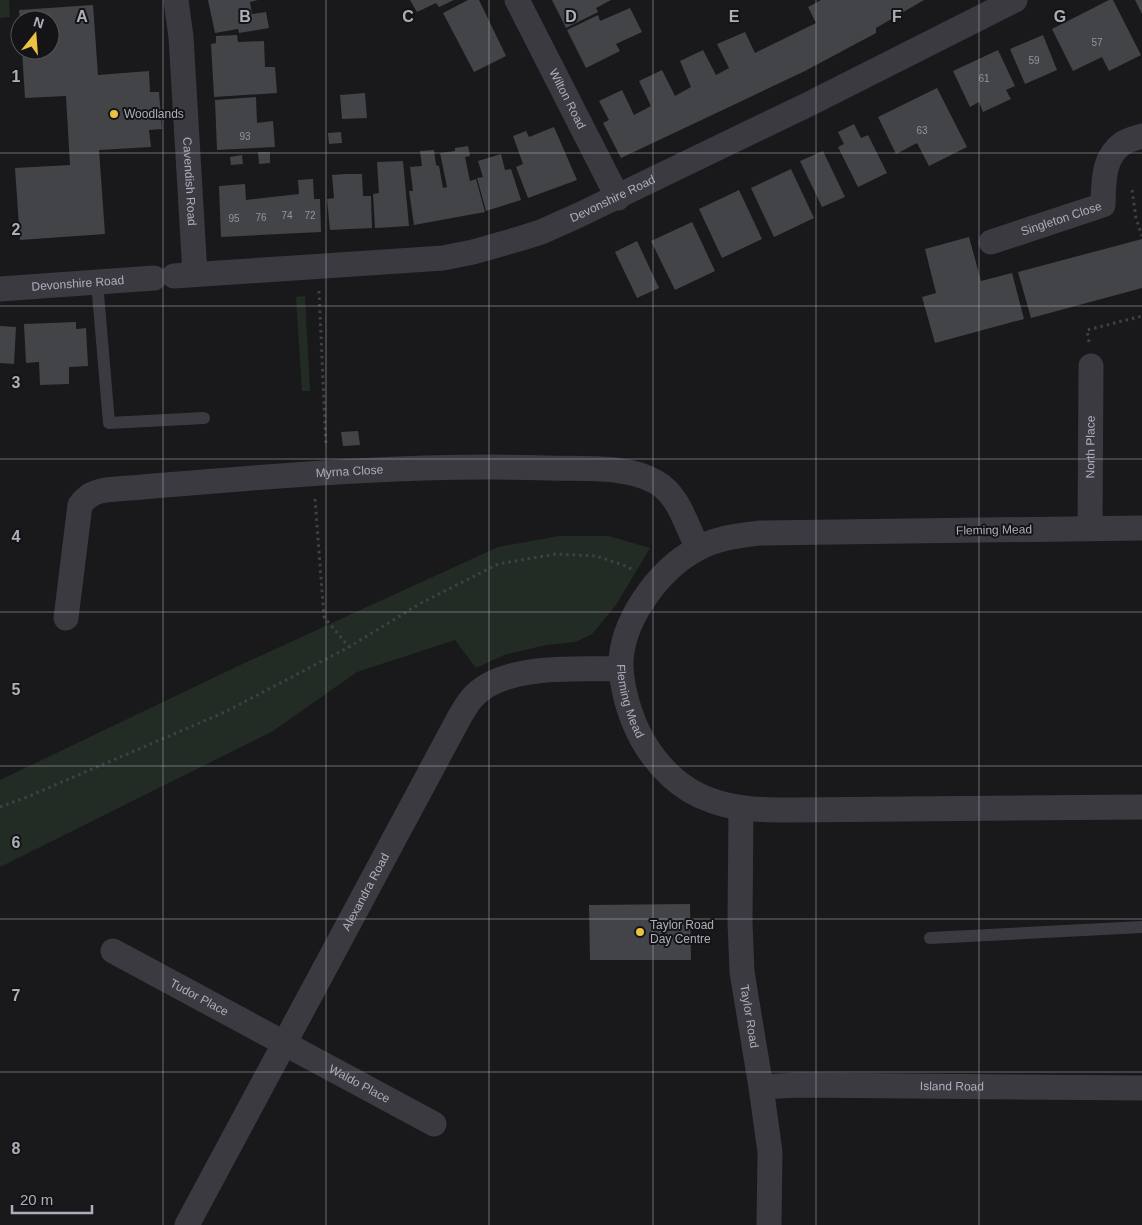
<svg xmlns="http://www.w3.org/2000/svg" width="1142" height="1225" font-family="Helvetica,sans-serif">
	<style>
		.green { fill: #232b25 }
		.building { fill: #434448 }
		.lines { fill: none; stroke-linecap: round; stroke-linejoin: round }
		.path { stroke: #404147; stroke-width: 3; stroke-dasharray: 2.5 4; stroke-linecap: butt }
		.service { stroke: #3a3a40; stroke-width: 12 }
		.minor { stroke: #3a3a40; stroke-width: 25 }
		.grid { fill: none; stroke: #acafba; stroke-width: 1; stroke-opacity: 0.55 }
		.poi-dot { fill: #ebc241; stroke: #141416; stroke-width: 2 }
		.labels { text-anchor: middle; stroke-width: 4; stroke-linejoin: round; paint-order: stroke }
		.number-label { font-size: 10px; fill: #92949e }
		.street-label { font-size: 12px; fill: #acafba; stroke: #141416 }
		.poi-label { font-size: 12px; fill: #acafba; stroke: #141416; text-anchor: start }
		.grid-label { font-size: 16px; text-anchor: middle; font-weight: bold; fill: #acafba; stroke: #141416; stroke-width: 4; stroke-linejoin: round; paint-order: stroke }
	</style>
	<rect width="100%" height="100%" fill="#19191b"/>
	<!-- green -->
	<g class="green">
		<path d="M 0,0 L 9,0 L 10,17 L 0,18 Z"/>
		<path d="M 305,296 L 310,391 L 302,391 L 296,297 Z"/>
		<path d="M 559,536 L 609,536 L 650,548 L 616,605 L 592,634 L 575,642 L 546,645 L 504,655 L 476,668 L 455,640 L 357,672 L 273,731 L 0,867 L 0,780 L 236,667 L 498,547 Z"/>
	</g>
	<!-- building -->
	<g class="building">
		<path d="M 208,0 L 258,0 L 250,2 L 252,14 L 266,12 L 269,28 L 239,33 L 238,29 L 215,33 Z"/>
		<path d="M 410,0 L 454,0 L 439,7 L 436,3 L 417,12 Z"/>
		<path d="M 468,0 L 479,0 L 506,56 L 474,72 L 443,13 Z"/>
		<path d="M 552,0 L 611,0 L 596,8 L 598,12 L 566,28 Z"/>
		<path d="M 821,0 L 924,0 L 876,28 L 876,33 L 805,71 L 621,158 L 603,123 L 609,120 L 599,101 L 622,90 L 634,115 L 651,106 L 639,81 L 662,70 L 675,96 L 691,87 L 680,61 L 703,50 L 716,75 L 729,68 L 717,44 L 745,32 L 755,53 L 816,23 L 808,7 Z"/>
		<path d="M 1109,0 L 1113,0 L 1141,55 L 1109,71 L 1102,57 L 1073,71 L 1052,29 Z"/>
		<path d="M 1135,0 L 1142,0 L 1142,14 Z"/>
		<path d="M 93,5 L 98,75 L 149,71 L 150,92 L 159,92 L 162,129 L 149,130 L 151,147 L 99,150 L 105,234 L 20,240 L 15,168 L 70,165 L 66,96 L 25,98 L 22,50 L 50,50 L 50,20 L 20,20 L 19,10 Z"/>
		<path d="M 630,8 L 642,32 L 616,44 L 620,51 L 586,68 L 567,30 L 598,15 L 600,21 Z"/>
		<path d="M 237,35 L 238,42 L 264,41 L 265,67 L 275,67 L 277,93 L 214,97 L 211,44 L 216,43 L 216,36 Z"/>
		<path d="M 1043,35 L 1057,70 L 1025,84 L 1010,49 Z"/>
		<path d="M 998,50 L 1015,86 L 1006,90 L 1011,99 L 983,112 L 979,102 L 970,107 L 953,71 Z"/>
		<path d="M 937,88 L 967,147 L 929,166 L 917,143 L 896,154 L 878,117 Z"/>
		<path d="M 365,93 L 367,118 L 342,119 L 340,95 Z"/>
		<path d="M 256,97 L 257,123 L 273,121 L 275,147 L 217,150 L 215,100 Z"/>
		<path d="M 854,124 L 861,138 L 868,135 L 887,173 L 858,187 L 838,147 L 844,144 L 838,132 Z"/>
		<path d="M 554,127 L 577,180 L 528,198 L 516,167 L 523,164 L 513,136 L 526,131 L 529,137 Z"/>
		<path d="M 341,132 L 342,143 L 329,144 L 328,133 Z"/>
		<path d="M 468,146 L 470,156 L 465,157 L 470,181 L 476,179 L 485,212 L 414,225 L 409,191 L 413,191 L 410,167 L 422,166 L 420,151 L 434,150 L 436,165 L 439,166 L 443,188 L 447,187 L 440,153 L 455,151 L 455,148 Z"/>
		<path d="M 823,151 L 845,197 L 822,207 L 800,161 Z"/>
		<path d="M 258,152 L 270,152 L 270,163 L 259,164 Z"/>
		<path d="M 501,154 L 505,170 L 511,169 L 521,200 L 486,211 L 477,178 L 483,177 L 478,161 Z"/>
		<path d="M 242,155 L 243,164 L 231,165 L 230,157 Z"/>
		<path d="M 403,161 L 409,226 L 375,228 L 373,194 L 379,193 L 377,162 Z"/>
		<path d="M 791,169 L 814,218 L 774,237 L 751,188 Z"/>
		<path d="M 346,174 L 362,174 L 363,196 L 371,196 L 372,228 L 330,230 L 327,199 L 334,198 L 332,175 Z"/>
		<path d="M 313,179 L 314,199 L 320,199 L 321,232 L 221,237 L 219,186 L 245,184 L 246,200 L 299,194 L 298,180 Z"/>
		<path d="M 739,190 L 762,239 L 722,258 L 699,209 Z"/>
		<path d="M 692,222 L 715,271 L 675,290 L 651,241 Z"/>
		<path d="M 969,237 L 981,281 L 1012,273 L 1024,319 L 935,343 L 922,297 L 936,293 L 925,249 Z"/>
		<path d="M 1142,239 L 1142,288 L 1031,318 L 1018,272 Z"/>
		<path d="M 637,241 L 659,288 L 637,298 L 615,252 Z"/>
		<path d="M 76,322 L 76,329 L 86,328 L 88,366 L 69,367 L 69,384 L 40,385 L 39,362 L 26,363 L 24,324 Z"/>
		<path d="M 0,326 L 16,327 L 14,364 L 0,363 Z"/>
		<path d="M 358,431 L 360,445 L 343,446 L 341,432 Z"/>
		<path d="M 690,904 L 691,960 L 590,960 L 589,905 Z"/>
	</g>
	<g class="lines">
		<!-- path -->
		<g class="path">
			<path d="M 1132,190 L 1136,218 L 1142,236"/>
			<path d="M 319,291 L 326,447"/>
			<path d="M 1089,342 L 1087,330 L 1142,316"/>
			<path d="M 315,499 L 324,617 L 349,647"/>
			<path d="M 0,807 L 27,797 L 225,712 L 349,647 L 421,603 L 498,564 L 556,554 L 596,556 L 623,565 L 634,570"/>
		</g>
		<!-- service -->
		<g class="service">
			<path d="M 97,282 L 109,423 L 204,418"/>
			<path d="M 930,938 L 1142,927"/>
		</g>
		<!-- minor -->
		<g class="minor">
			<path id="s1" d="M 176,0 L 181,37 L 195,274"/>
			<path id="s2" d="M 517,0 L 618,198"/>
			<path id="s3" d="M 991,242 L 1103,205 C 1104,182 1102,158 1123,143 C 1128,140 1136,138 1142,136"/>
			<path id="s4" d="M 174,276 L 443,258 L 473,252 L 522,238 L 541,232 L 579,215 L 807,105 L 1015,0"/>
			<path id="s5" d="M 0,289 L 154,278"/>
			<path id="s6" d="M 1090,528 L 1091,366"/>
			<path id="s7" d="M 1142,528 L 759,533 C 738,536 716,538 697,549 C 658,570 619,623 621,669 C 623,693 631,720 643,741 C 658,767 681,790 710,800 C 736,810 765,810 792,810 L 1142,807"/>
			<path id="s8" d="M 66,618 L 80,505 C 88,495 94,492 106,490 C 253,478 401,463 548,468 C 581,469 627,465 656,482 C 680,496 686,526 698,548"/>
			<path id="s9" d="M 741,808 L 740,922 L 742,972 L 761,1087 L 770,1152 L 769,1225"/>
			<path id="s10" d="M 113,951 L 434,1124"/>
			<path id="s11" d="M 761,1087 L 798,1085 L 1142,1088"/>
			<path id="s12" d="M 187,1225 L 459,718 C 463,711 467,704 472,698 C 503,663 578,669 621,669"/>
		</g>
	</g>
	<!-- grid -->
	<path class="grid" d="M 163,0 L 163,1225M 326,0 L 326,1225M 489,0 L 489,1225M 653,0 L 653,1225M 816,0 L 816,1225M 979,0 L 979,1225M 0,153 L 1142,153M 0,306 L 1142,306M 0,459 L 1142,459M 0,612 L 1142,612M 0,766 L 1142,766M 0,919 L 1142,919M 0,1072 L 1142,1072"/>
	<!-- markers -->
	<g class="poi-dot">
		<circle cx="114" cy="114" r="5"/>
		<circle cx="640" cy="932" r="5"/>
	</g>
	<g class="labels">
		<!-- number labels -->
		<g class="number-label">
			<text x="1097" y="46">57</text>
			<text x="1034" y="64">59</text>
			<text x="984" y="82">61</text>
			<text x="922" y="134">63</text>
			<text x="245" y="140">93</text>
			<text x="287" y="219">74</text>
			<text x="310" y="219">72</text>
			<text x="261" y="221">76</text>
			<text x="234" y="222">95</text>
		</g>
		<!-- street labels -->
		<g class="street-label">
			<text dy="4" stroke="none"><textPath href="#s2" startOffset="111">Wilton Road</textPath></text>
			<text dy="4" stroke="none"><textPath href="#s1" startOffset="182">Cavendish Road</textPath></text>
			<text dy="4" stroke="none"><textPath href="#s4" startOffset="450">Devonshire Road</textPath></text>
			<text dy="4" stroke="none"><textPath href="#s3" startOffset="74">Singleton Close</textPath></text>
			<text dy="4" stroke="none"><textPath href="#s5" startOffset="78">Devonshire Road</textPath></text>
			<text dy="4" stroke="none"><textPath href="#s6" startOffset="81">North Place</textPath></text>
			<text dy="4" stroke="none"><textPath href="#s8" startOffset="389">Myrna Close</textPath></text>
			<text transform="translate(994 530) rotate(-1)" y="4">Fleming Mead</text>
			<text dy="4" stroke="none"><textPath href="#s7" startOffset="629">Fleming Mead</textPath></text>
			<text dy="4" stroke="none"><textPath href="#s12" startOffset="378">Alexandra Road</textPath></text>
			<text dy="4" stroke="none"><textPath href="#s10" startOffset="98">Tudor Place</textPath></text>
			<text dy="4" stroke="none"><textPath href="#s9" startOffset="209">Taylor Road</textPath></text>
			<text dy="4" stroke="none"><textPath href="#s10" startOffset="280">Waldo Place</textPath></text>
			<text dy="4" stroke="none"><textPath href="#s11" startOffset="191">Island Road</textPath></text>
		</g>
		<!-- poi labels -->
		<g class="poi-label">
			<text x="124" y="118">Woodlands</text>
			<text x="650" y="929">Taylor Road<tspan x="650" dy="14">Day Centre</tspan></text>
		</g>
	</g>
	<g class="grid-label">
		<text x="82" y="22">A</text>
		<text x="245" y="22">B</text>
		<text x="408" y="22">C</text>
		<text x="571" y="22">D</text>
		<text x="734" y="22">E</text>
		<text x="897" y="22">F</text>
		<text x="1060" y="22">G</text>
		<text x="16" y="82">1</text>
		<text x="16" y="235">2</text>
		<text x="16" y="388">3</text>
		<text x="16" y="542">4</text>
		<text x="16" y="695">5</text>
		<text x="16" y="848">6</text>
		<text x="16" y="1001">7</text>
		<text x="16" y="1154">8</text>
	</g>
	<!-- north arrow -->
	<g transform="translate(35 35) rotate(17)"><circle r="24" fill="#141416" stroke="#515258"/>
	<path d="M0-4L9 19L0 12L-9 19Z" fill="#ebc241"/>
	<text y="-8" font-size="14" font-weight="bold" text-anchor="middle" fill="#acafba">N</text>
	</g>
	<!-- scale -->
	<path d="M12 1205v8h80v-8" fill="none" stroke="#acafba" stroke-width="2.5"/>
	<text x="20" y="1205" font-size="15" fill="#acafba" stroke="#141416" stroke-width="4" paint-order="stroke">20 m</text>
</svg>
